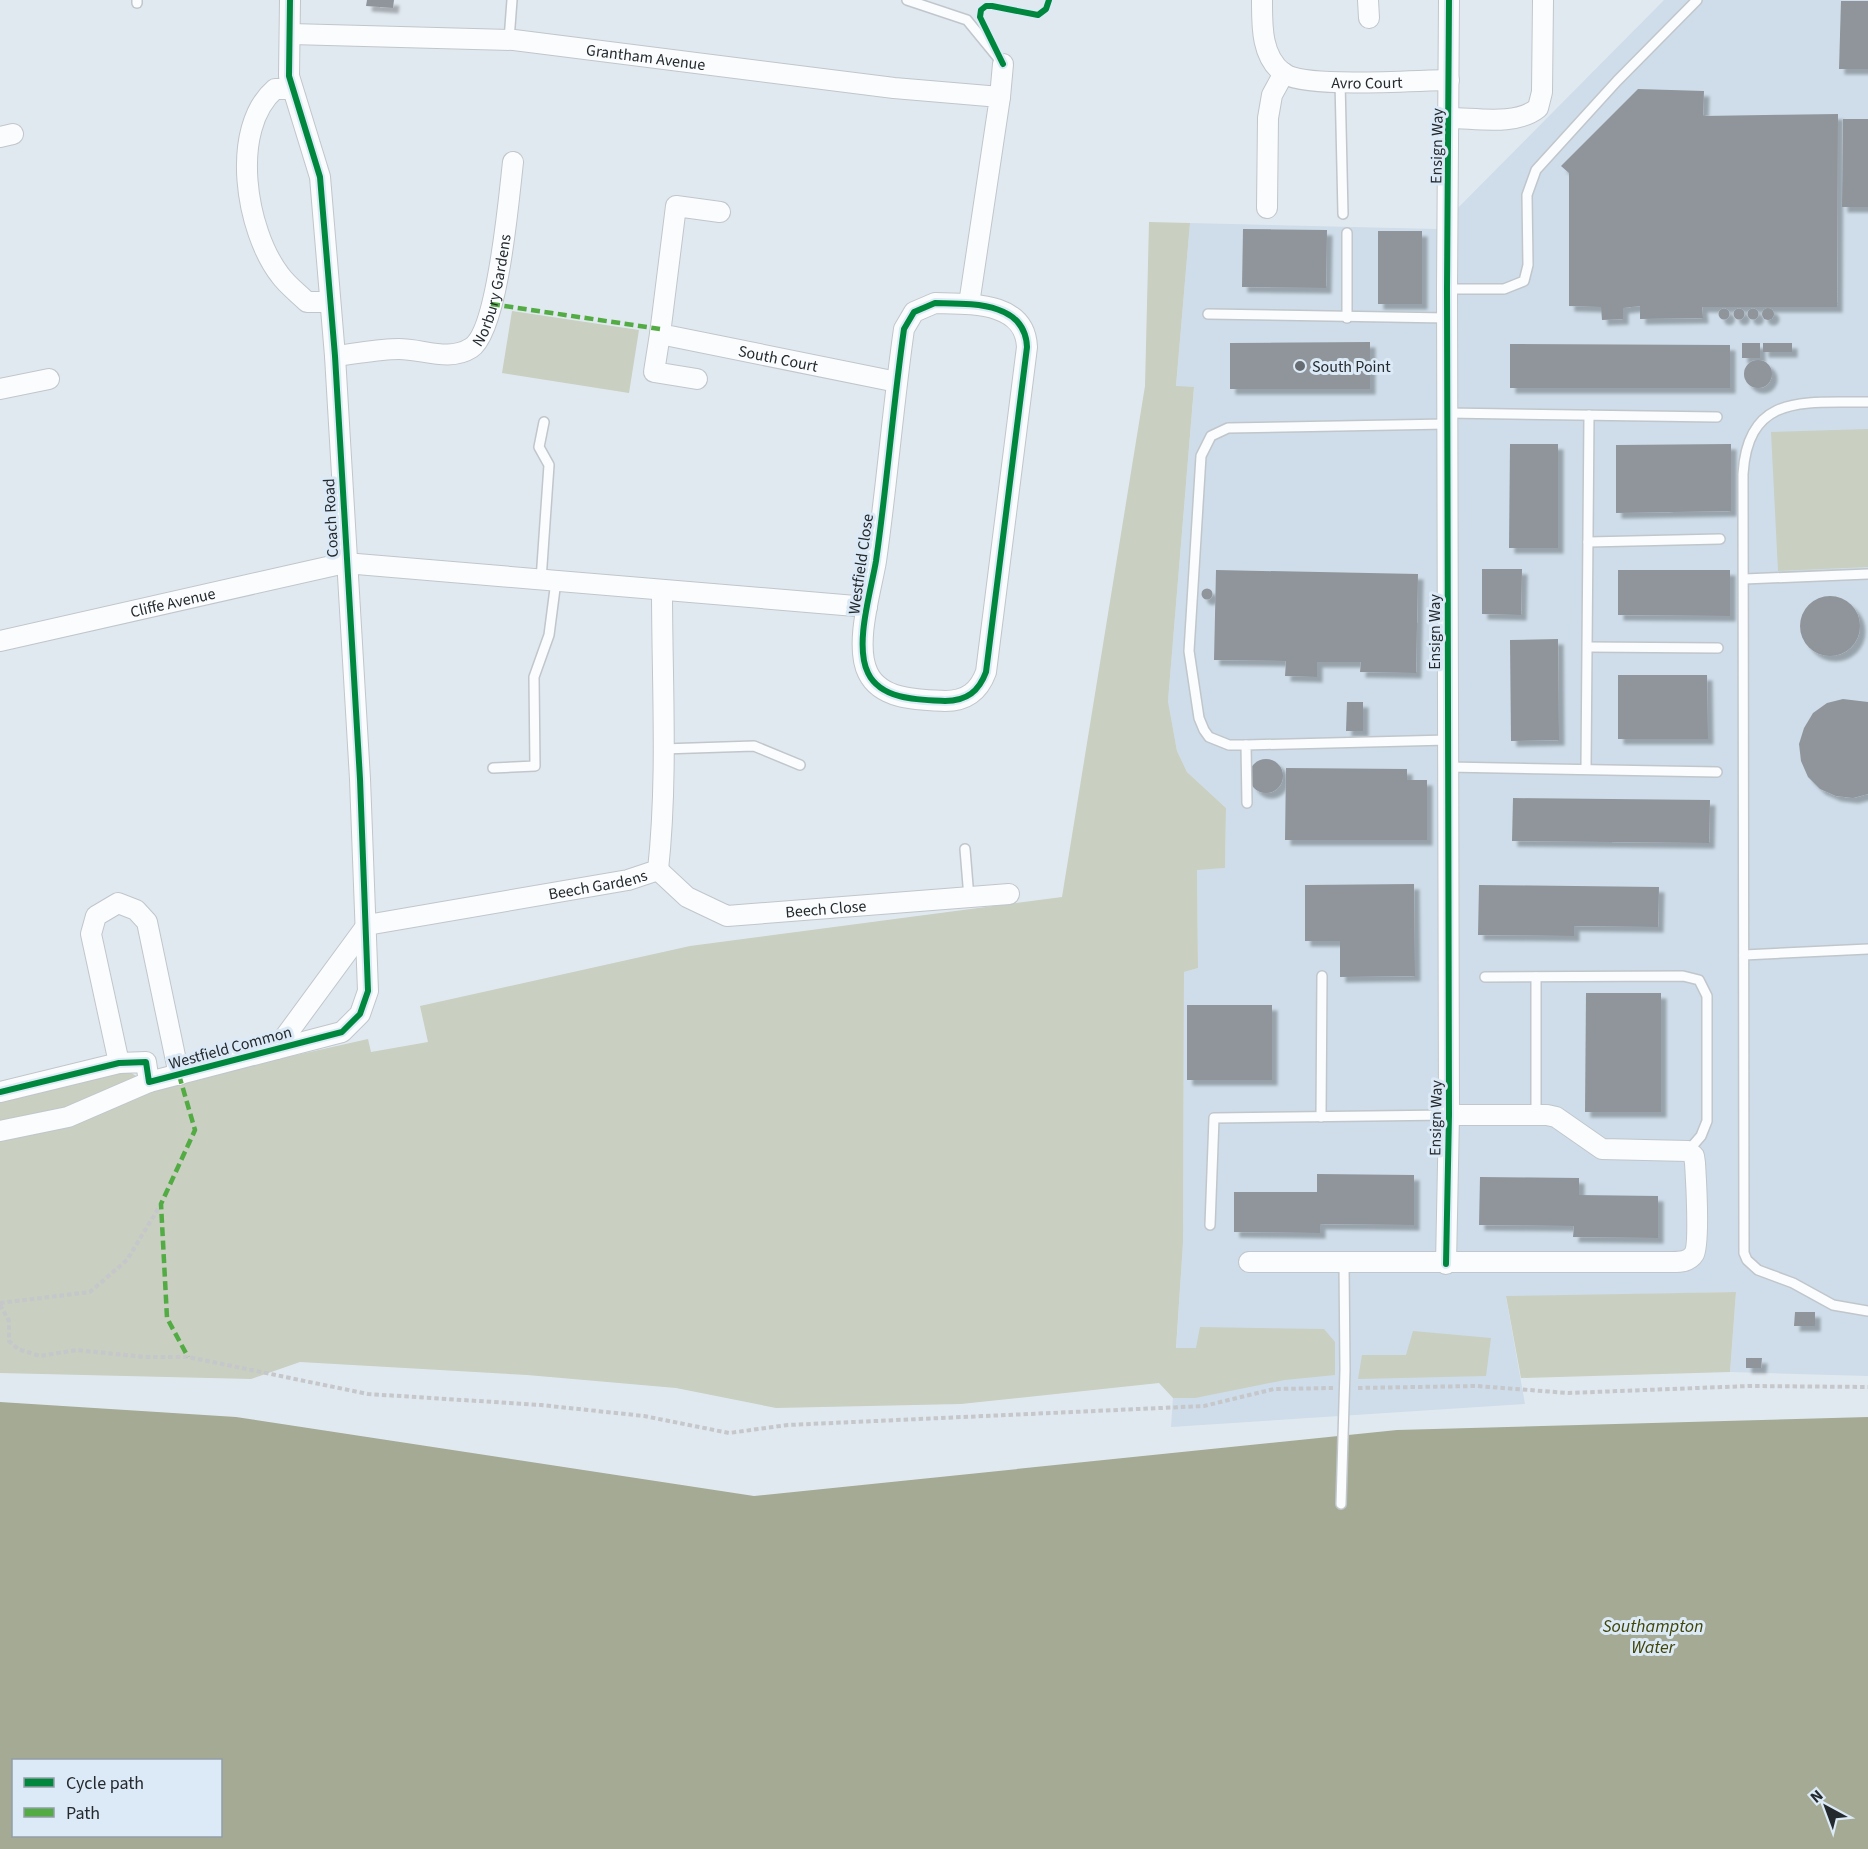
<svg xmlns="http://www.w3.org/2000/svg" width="1868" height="1849" font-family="'Source Sans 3',sans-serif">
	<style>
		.built { fill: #cedde9 }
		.green { fill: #c9cfc1 }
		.water { fill: #a5aa94; fill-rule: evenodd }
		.building { fill: #90959b; filter: url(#shadow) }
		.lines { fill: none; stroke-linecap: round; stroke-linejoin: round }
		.service-casing { stroke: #c0c6cb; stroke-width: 12 }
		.minor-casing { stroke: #c0c6cb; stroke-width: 22 }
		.path { stroke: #c5c7ca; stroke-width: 4; stroke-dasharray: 4.5 3; stroke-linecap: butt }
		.service { stroke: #fafcfd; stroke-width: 9 }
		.minor { stroke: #fafcfd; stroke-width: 20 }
		.quiet { stroke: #53ab44; stroke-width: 4.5; stroke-dasharray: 9 4.5; stroke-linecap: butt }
		.cycleway-casing { stroke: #dbeaf6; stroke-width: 10 }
		.cycleway { stroke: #00873e; stroke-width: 6 }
		.poi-dot { fill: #666c72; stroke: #dbeaf6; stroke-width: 2 }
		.labels { text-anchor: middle; stroke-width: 6; stroke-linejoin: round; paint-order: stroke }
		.street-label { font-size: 16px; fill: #24292e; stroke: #dbeaf6 }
		.poi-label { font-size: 16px; fill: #24292e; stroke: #dbeaf6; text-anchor: start }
		.water-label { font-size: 18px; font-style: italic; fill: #404405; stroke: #dbeaf6 }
	</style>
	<defs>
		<filter id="shadow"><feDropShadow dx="5.5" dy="5.5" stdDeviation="1.5" flood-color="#0004"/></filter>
	</defs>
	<rect width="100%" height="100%" fill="#e1e9f0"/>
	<!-- built -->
	<path class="built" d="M 1664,0 L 1868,0 L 1868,1376 L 1730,1372 L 1736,1292 L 1506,1297 L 1525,1404 L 1171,1427 L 1183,1243 L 1184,972 L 1198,968 L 1197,869 L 1225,868 L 1226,808 L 1187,772 L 1177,751 L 1168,701 L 1194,388 L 1176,387 L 1190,223 L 1437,229 Z"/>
	<!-- green -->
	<g class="green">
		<path d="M 1149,222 L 1190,223 L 1176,386 L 1194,387 L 1168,701 L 1177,751 L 1187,772 L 1226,808 L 1225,868 L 1197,870 L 1198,968 L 1184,972 L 1183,1243 L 1176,1348 L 1196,1348 L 1200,1327 L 1324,1329 L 1335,1342 L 1335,1375 L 1285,1380 L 1195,1398 L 1173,1398 L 1159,1383 L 961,1404 L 776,1408 L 676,1388 L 527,1375 L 300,1362 L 251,1379 L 0,1373 L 0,1099 L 126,1070 L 155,1087 L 188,1083 L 283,1058 L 368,1039 L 371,1052 L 428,1042 L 420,1006 L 690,946 L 1062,897 L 1145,386 Z"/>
		<path d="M 512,311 L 639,330 L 629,393 L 502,373 Z"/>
		<path d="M 1868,429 L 1868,567 L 1778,571 L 1771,432 Z"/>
		<path d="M 1736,1292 L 1730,1372 L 1521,1378 L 1506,1296 Z"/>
		<path d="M 1413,1331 L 1491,1338 L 1486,1376 L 1358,1379 L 1362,1355 L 1406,1355 Z"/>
	</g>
	<!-- water -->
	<path class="water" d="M 0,1402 L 236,1417 L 754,1496 L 1397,1430 L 1868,1417 L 1868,1849 L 0,1849 ZM 14,1760 L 220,1760 L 220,1836 L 14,1836 Z"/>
	<!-- building -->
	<g class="building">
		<path d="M 367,0 L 394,0 L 393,8 L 366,6 Z"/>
		<path d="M 1841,1 L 1868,1 L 1868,69 L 1839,69 Z"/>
		<path d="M 1638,89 L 1704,91 L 1703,116 L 1838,114 L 1837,307 L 1702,307 L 1703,318 L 1640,319 L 1640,306 L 1623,308 L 1623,319 L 1602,320 L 1601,307 L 1569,306 L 1569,173 L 1561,166 Z"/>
		<path d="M 1843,119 L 1868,119 L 1868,207 L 1842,207 Z"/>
		<path d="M 1243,229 L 1327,230 L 1326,288 L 1242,287 Z"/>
		<rect x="1378" y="231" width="44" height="73"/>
		<circle cx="1768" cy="314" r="6"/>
		<circle cx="1753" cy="314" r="5.5"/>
		<circle cx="1739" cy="314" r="5.5"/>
		<circle cx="1724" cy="314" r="5.5"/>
		<path d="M 1370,342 L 1370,389 L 1230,389 L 1230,343 Z"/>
		<rect x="1742" y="343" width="18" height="15"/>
		<rect x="1763" y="343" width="29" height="9"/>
		<path d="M 1510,344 L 1730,345 L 1730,388 L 1510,388 Z"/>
		<circle cx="1758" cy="374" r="14"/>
		<path d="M 1510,444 L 1558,444 L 1558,548 L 1509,548 Z"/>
		<path d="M 1731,444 L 1731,511 L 1616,513 L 1616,445 Z"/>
		<path d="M 1482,569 L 1522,569 L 1521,615 L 1482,614 Z"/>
		<path d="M 1216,570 L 1418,574 L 1416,673 L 1360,672 L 1361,662 L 1317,662 L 1317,677 L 1285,676 L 1286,661 L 1214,660 Z"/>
		<path d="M 1618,570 L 1730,570 L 1730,616 L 1618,615 Z"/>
		<circle cx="1207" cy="594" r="5.5"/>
		<circle cx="1830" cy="626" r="30"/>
		<path d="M 1558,639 L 1559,740 L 1511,741 L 1510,640 Z"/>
		<path d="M 1618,675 L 1707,675 L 1708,739 L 1618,739 Z"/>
		<path d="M 1843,699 L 1868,702 L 1868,794 L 1853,798 L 1836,796 L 1820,789 L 1808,777 L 1801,761 L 1799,744 L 1804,728 L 1813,713 L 1827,703 Z"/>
		<path d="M 1347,702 L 1363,702 L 1363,731 L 1346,731 Z"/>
		<circle cx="1266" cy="776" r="17"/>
		<path d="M 1286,768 L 1407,769 L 1407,780 L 1427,780 L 1427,840 L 1285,840 Z"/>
		<path d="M 1513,798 L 1710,800 L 1709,843 L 1512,841 Z"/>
		<path d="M 1414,884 L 1415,976 L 1340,977 L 1340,941 L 1305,941 L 1305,885 Z"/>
		<path d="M 1479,885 L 1659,887 L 1658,927 L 1574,926 L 1574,936 L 1478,935 Z"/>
		<path d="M 1586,993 L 1661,993 L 1661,1112 L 1585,1112 Z"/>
		<rect x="1187" y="1005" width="85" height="75"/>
		<path d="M 1317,1174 L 1414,1175 L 1414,1225 L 1320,1224 L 1320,1233 L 1234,1232 L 1234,1192 L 1317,1192 Z"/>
		<path d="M 1480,1177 L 1579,1178 L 1579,1195 L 1658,1196 L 1658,1238 L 1573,1237 L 1574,1226 L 1479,1225 Z"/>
		<path d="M 1795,1312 L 1815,1312 L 1815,1326 L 1794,1326 Z"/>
		<path d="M 1746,1358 L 1762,1358 L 1761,1368 L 1746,1368 Z"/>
	</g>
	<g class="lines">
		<defs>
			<g id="service">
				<path d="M 907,0 L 967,20 L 1003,64"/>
				<path d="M 137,3 L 137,0"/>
				<path d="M 509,40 L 512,0"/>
				<path d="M 1340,81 L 1343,214"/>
				<path d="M 1347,233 L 1347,318"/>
				<path d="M 1447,289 L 1504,289 L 1524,281 L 1528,265 L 1527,195 L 1536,170 L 1617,81 L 1697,0"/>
				<path d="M 1208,314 L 1447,318"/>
				<path d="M 1868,402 C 1806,403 1748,392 1743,474 L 1744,1253 L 1747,1260 L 1758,1270 L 1793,1283 L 1833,1305 L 1868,1311"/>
				<path d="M 1447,413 L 1717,417"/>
				<path d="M 1588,542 L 1720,539"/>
				<path d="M 1744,579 L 1868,574"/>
				<path d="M 541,580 L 549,465 L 539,447 L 544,422"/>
				<path d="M 1588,647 L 1718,648"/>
				<path d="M 1246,745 L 1229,745 L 1209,737 L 1204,730 L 1199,718 L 1189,651 L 1201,456 L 1211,436 L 1228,428 L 1447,424"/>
				<path d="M 663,749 L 754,746 L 800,765"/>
				<path d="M 1448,767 L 1717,772"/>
				<path d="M 493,768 L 535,766 L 534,677 L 549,635 L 556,581"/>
				<path d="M 1586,768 L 1589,415"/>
				<path d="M 1247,803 L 1246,745 L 1448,740"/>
				<path d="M 965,849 L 969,898"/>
				<path d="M 1744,955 L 1868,949"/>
				<path d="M 1485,977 L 1683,976 L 1699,980 L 1707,996 L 1707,1121 L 1701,1136 L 1688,1151"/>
				<path d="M 1536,977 L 1536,1115"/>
				<path d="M 1321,1117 L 1322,976"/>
				<path d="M 1210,1225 L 1214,1118 L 1449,1115"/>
				<path d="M 1341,1504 L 1345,1370 L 1344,1263"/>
			</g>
			<g id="minor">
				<path id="s1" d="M 1262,0 C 1262,25 1261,56 1283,73 C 1305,89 1417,80 1449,80"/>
				<path d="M 1368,0 L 1369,18"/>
				<path id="s2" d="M 291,34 L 514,40 L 894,88 L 1000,97 L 969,304"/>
				<path d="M 291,89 L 275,89 C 229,129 246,231 280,275 C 287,285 298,293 307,302 L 330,302"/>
				<path d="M 1000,97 L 1003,64"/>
				<path d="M 1450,118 C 1476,118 1516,126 1538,108 L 1542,92 L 1543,0"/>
				<path d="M 0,137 L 13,134"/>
				<path d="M 1267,208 L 1268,118 L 1272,95 L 1284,73"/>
				<path id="s3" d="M 720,212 L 676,206 L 660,334 L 897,382"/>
				<path d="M 935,303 C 970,304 1025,301 1027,347 L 986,672 C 979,691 967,701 945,701 C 919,700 881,700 868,673 C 854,645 871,591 876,561 C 887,484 893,406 904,329 L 914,312 Z"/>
				<path d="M 660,334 L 654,372 L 697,379"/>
				<path id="s4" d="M 335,356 C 356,354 378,349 399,349 C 423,349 449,362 471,348 C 498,331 509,196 513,162"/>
				<path d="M 0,389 L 49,379"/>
				<path id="s5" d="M 0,641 L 345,563 L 867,607"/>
				<path id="s6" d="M 658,870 L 687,897 L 727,916 L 1009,894"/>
				<path id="s7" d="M 276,1049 L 367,925 L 628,880 L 658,870 C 668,778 662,683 662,590"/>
				<path d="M 119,1063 L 91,934 L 96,916 L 118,903 L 136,910 L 147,922 L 179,1075"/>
				<path d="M 0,1092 L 119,1063 L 146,1062 L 149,1082 L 342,1032 L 360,1014 L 368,991 L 360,779 L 335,356 L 320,177 L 289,76 L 290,0"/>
				<path d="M 0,1131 L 68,1117 L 149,1082"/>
				<path d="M 1249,1262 L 1672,1262 C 1680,1262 1689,1262 1694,1254 C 1700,1244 1696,1179 1695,1163 L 1694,1156 L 1688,1151 L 1602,1149 L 1556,1117 L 1547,1115 L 1449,1115"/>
				<path d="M 1446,1264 L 1449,1115 L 1447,289 L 1449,0"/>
			</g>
		</defs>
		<!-- service casing -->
		<use href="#service" class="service-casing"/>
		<!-- minor casing -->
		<use href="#minor" class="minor-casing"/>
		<!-- path -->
		<g class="path">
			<path d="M 0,1303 L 90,1292 L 127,1260 L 161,1204"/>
			<path d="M 0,1305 L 9,1321 L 9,1341 L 18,1349 L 40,1356 L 77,1350 L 145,1357 L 188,1357 L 368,1394 L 541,1405 L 644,1416 L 729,1433 L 788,1425 L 1204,1406 L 1274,1389 L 1333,1388"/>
			<path d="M 1358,1388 L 1477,1386 L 1568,1393 L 1749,1386 L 1868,1387"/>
		</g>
		<!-- service -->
		<use href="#service" class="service"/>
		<!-- minor -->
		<use href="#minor" class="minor"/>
		<!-- quiet -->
		<g class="quiet">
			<path d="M 491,304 L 660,329"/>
			<path d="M 179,1075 L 195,1130 L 161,1204 L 167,1318 L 188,1357"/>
		</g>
		<defs>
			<g id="cycleway">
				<path d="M 1003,64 L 980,17 L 981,10 L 986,6 L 992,6 L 1038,15 L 1046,9 L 1049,0"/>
				<path d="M 935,303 C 970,304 1025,301 1027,347 L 986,672 C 979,691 967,701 945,701 C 919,700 881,700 868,673 C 854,645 871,591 876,561 C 887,484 893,406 904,329 L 914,312 Z"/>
				<path d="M 0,1092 L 119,1063 L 146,1062 L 149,1082 L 342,1032 L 360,1014 L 368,991 L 360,779 L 335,356 L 320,177 L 289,76 L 290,0"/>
				<path d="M 1446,1264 L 1449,1115 L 1447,289 L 1449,0"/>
			</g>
		</defs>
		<!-- cycleway casing -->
		<use href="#cycleway" class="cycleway-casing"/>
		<!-- cycleway -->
		<use href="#cycleway" class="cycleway"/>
	</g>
	<!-- markers -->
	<circle class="poi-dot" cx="1300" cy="366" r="6"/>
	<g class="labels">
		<!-- street labels -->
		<g class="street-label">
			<text dy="6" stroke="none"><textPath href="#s2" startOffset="356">Grantham Avenue</textPath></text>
			<text dy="6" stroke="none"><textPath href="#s1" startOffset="164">Avro Court</textPath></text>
			<text transform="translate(1436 146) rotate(-89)" y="6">Ensign Way</text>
			<text dy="6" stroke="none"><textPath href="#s4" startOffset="201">Norbury Gardens</textPath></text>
			<text dy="6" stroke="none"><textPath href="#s3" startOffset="294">South Court</textPath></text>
			<text transform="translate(330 518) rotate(-93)" y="6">Coach Road</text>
			<text transform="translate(860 564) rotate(-82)" y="6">Westfield Close</text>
			<text dy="6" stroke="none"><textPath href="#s5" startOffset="177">Cliffe Avenue</textPath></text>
			<text transform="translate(1434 632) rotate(-90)" y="6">Ensign Way</text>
			<text dy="6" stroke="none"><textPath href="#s7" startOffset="388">Beech Gardens</textPath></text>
			<text dy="6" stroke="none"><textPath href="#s6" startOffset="183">Beech Close</textPath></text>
			<text transform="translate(230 1047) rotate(-15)" y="6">Westfield Common</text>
			<text transform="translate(1435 1118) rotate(-89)" y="6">Ensign Way</text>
		</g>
		<!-- poi labels -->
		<g class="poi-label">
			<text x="1312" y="372">South Point</text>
		</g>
		<!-- water labels -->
		<g class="water-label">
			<text x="1653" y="1632">Southampton<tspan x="1653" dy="21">Water</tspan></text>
		</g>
	</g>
	<!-- legend -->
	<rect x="12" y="1759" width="210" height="78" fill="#dbeaf6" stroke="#929da6" stroke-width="1.5"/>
	<rect x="24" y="1778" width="30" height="9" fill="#00873e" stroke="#929da6" stroke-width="1.5"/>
	<text x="66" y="1789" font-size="18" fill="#24292e">Cycle path</text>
	<rect x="24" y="1808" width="30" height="9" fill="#53ab44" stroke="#929da6" stroke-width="1.5"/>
	<text x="66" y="1819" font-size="18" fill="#24292e">Path</text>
	<!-- north arrow -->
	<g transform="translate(1826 1807) rotate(319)" stroke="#dbeaf6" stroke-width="4.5" paint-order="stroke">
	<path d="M0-4.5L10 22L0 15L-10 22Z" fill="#24292e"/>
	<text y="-9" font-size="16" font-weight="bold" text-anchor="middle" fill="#24292e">N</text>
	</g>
</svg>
